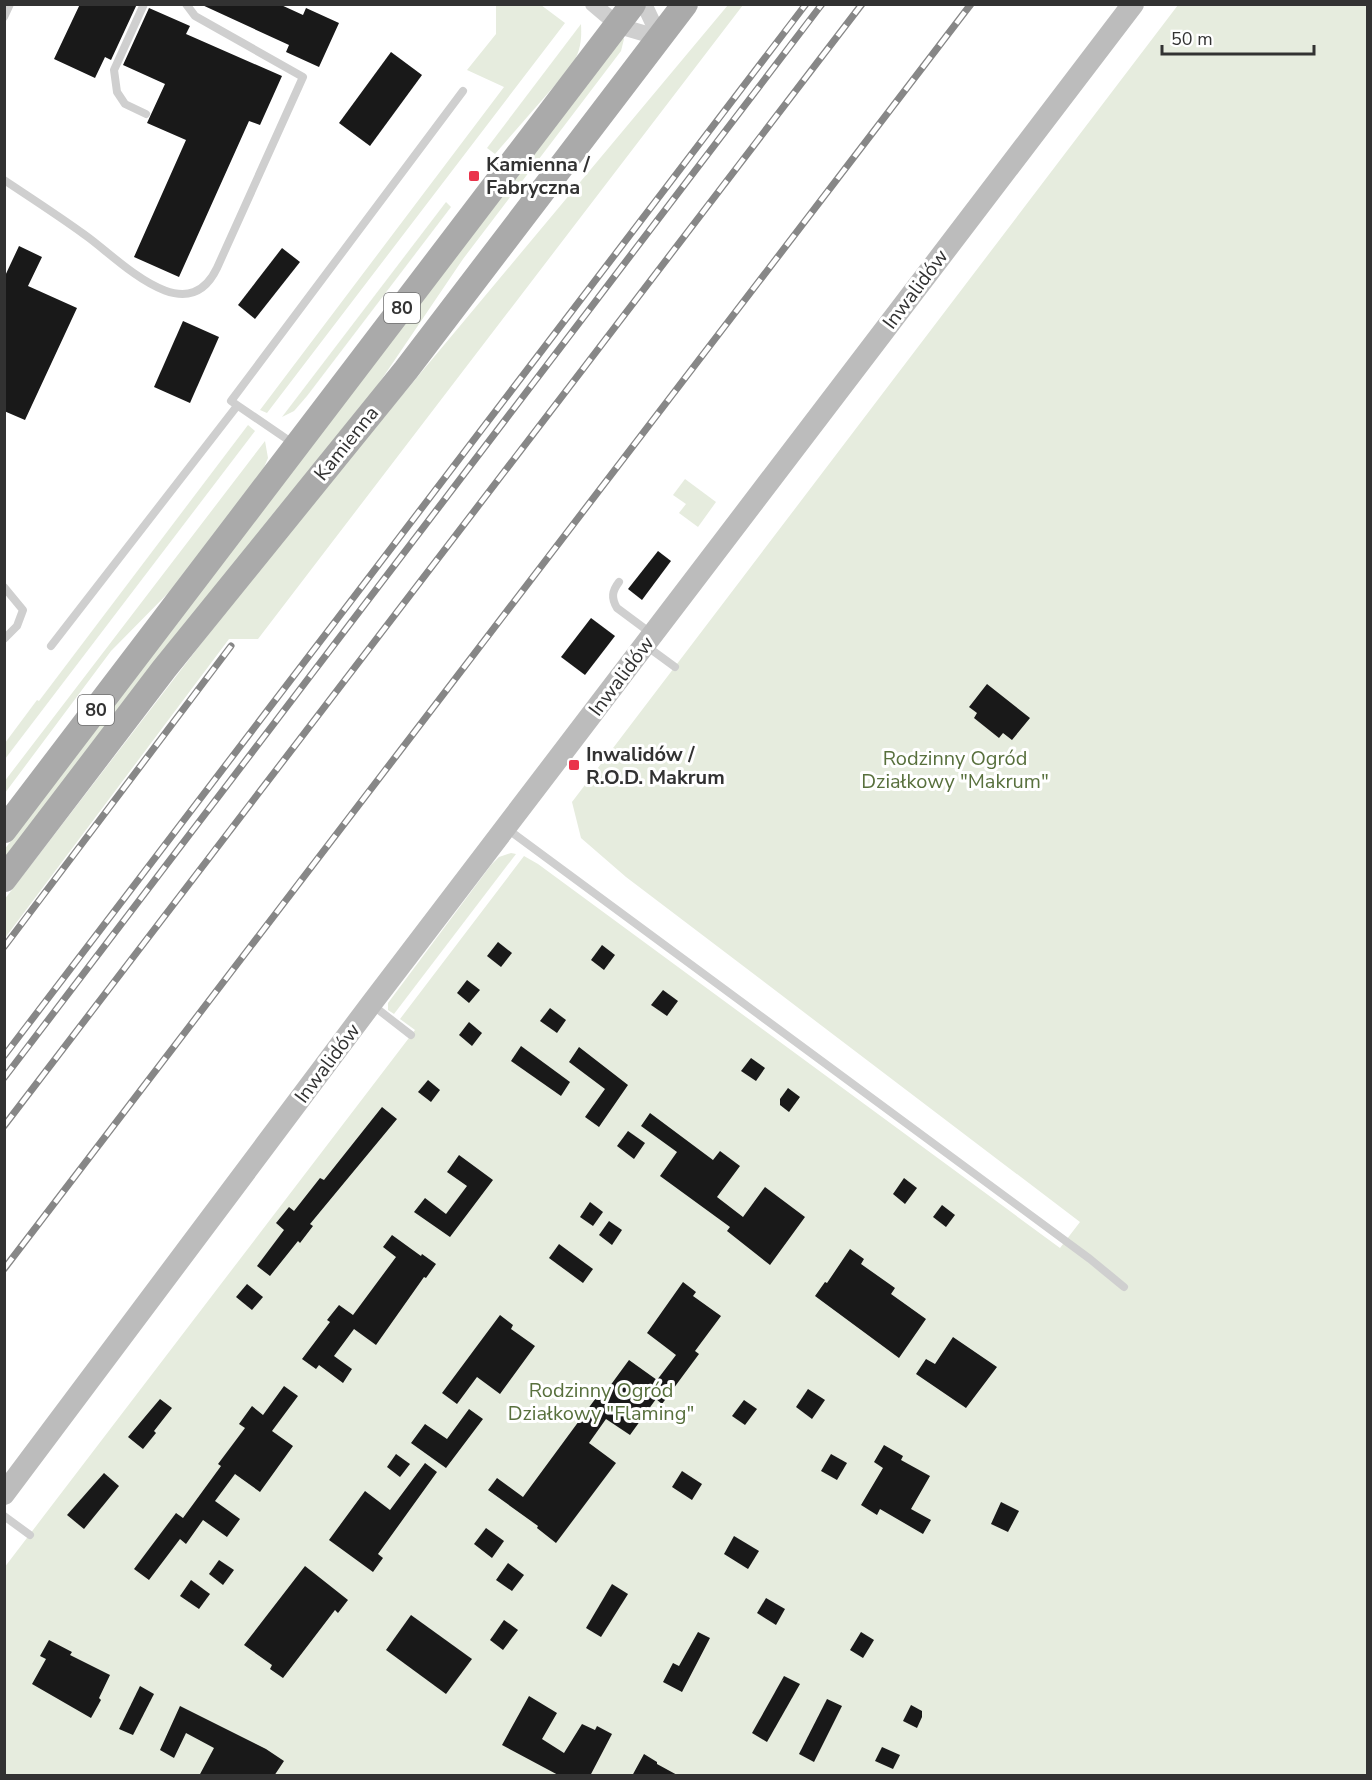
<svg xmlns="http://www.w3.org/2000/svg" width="1372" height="1780" font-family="'Nunito Sans',sans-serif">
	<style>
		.green { fill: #e6ecde }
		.building { fill: #191919 }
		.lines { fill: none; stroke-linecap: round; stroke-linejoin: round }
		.lane { stroke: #cfcfcf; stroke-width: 8 }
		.street { stroke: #cfcfcf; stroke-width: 16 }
		.secondary { stroke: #bcbcbc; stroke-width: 22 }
		.primary { stroke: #aaa; stroke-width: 26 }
		.rail-casing { stroke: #878787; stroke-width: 7 }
		.rail { stroke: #fff; stroke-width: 4.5; stroke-dasharray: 14; stroke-linecap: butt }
		.poi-dot { fill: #ea334b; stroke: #fff; stroke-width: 2 }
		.labels { text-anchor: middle; stroke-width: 6; stroke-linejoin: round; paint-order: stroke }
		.shield { fill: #fff; stroke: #707070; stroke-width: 1.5 }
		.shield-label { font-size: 18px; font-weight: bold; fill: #323232 }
		.poi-label { font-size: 20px; font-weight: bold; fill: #323232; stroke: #fff; text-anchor: start }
		.street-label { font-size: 20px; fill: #323232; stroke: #fff }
		.park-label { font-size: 20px; fill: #58703d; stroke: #fff }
	</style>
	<rect width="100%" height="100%" fill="#fff"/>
	<!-- green -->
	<g class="green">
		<path d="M 496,5 L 541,5 L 565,23 L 267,413 L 260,410 L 504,87 L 467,70 L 496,34 Z"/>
		<path d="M 728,5 L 743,5 L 258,639 L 229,639 L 5,938 L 4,900 L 277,545 Z"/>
		<path d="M 1178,5 L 1367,5 L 1367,1775 L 5,1775 L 4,1568 L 415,1030 L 400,1019 L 524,856 L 538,864 L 1060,1248 L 1080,1222 L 626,877 L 581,838 L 572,802 Z"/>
		<path d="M 581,24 C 582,42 580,53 570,68 L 495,154 L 487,148 Z"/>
		<path d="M 622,36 L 624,39 L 621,51 L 463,259 L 369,398 L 5,862 L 4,850 Z"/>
		<path d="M 446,202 L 451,207 L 307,396 L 294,411 L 282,417 Z"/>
		<path d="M 248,425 L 255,431 L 5,759 L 5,743 L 37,700 L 39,701 Z"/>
		<path d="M 265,441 L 268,458 L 262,472 L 179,582 L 111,651 L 5,793 L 4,782 Z"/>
		<path d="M 685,479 L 716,502 L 698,527 L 679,513 L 686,504 L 673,495 Z"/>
		<path d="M 511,853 L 516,854 L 394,1014 L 388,1010 L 388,1003 L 491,865 L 499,857 Z"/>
	</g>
	<!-- building -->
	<g class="building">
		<path d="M 80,4 L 137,4 L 111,60 L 105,57 L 95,78 L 54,59 Z"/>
		<path d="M 200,4 L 279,4 L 303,15 L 306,8 L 339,23 L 319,67 L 286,52 L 289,45 Z"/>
		<path d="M 149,8 L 190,26 L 186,34 L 282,76 L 260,125 L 249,121 L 179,277 L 134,257 L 186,140 L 147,123 L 165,84 L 123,65 Z"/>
		<path d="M 391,52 L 422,75 L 370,146 L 339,123 Z"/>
		<path d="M 19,246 L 42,257 L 28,286 L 77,308 L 25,420 L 4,411 L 4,278 Z"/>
		<path d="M 282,248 L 300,262 L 255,319 L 238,305 Z"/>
		<path d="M 183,321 L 219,337 L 190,403 L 154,387 Z"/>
		<path d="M 658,551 L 671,561 L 642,600 L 628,589 Z"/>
		<path d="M 591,618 L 615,636 L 585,675 L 561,657 Z"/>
		<path d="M 987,684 L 1030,718 L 1012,740 L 1003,733 L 999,738 L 974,718 L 977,713 L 969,707 Z"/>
		<path d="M 498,942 L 512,953 L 501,967 L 487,956 Z"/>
		<path d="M 602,945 L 615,955 L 604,970 L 591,960 Z"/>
		<path d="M 467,980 L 480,990 L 469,1003 L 457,993 Z"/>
		<path d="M 663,990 L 678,1001 L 667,1016 L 651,1005 Z"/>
		<path d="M 550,1008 L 566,1020 L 557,1033 L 540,1021 Z"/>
		<path d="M 469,1022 L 482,1033 L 472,1046 L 459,1035 Z"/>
		<path d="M 521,1046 L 570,1082 L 561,1096 L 511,1061 Z"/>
		<path d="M 579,1047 L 628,1085 L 599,1127 L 585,1117 L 605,1089 L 569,1062 Z"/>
		<path d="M 751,1058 L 765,1068 L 756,1081 L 741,1071 Z"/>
		<path d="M 428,1080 L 440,1090 L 431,1102 L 418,1092 Z"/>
		<path d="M 788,1088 L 800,1097 L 789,1112 L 780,1105 L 780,1099 Z"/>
		<path d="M 382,1107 L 397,1119 L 310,1224 L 313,1226 L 300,1243 L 298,1241 L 270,1276 L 257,1266 L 284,1230 L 276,1223 L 289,1207 L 294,1211 L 320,1178 L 324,1180 Z"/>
		<path d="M 650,1113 L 713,1160 L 720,1151 L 740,1166 L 717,1197 L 743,1217 L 765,1187 L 805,1217 L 770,1265 L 727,1231 L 730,1227 L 660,1176 L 677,1152 L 641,1126 Z"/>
		<path d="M 628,1131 L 645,1143 L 634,1159 L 617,1146 Z"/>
		<path d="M 459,1155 L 493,1180 L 450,1237 L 414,1212 L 425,1198 L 446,1214 L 467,1186 L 447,1172 Z"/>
		<path d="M 904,1178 L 917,1188 L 905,1204 L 893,1194 Z"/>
		<path d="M 590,1202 L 603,1212 L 593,1226 L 580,1217 Z"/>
		<path d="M 942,1205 L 955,1215 L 946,1227 L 933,1217 Z"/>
		<path d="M 609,1221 L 622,1230 L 612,1245 L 599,1235 Z"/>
		<path d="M 392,1235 L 421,1256 L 422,1254 L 436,1264 L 426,1278 L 424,1277 L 376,1345 L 354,1329 L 334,1356 L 352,1369 L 343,1383 L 319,1365 L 316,1369 L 302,1359 L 330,1322 L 327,1320 L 339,1305 L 353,1315 L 396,1257 L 383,1247 Z"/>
		<path d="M 559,1244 L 593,1269 L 583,1283 L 549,1258 Z"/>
		<path d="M 850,1249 L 864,1259 L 861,1264 L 895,1288 L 891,1294 L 926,1319 L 899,1358 L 815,1296 L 825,1282 L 827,1283 Z"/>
		<path d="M 683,1282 L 696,1292 L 693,1296 L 721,1316 L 695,1351 L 699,1354 L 662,1404 L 656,1399 L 630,1435 L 606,1419 L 589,1443 L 616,1463 L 556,1543 L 537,1528 L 538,1526 L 488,1490 L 497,1478 L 523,1497 L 604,1387 L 607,1390 L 629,1360 L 657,1380 L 676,1355 L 647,1333 Z"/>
		<path d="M 247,1284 L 263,1297 L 252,1310 L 236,1297 Z"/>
		<path d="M 500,1315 L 513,1325 L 511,1329 L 535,1346 L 500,1394 L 477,1377 L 457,1404 L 442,1393 Z"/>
		<path d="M 953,1337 L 997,1367 L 966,1408 L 916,1374 L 926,1359 L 935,1364 Z"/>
		<path d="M 284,1386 L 298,1396 L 272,1431 L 293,1446 L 260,1492 L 235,1474 L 215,1501 L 240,1519 L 227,1537 L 203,1520 L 186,1544 L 180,1539 L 149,1580 L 134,1569 L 176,1513 L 183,1518 L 221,1466 L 218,1464 L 245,1428 L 239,1424 L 252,1406 L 263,1415 Z"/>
		<path d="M 808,1389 L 825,1400 L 812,1419 L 796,1407 Z"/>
		<path d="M 160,1399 L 172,1408 L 154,1431 L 156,1433 L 143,1449 L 128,1437 Z"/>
		<path d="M 744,1400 L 757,1409 L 745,1425 L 732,1416 Z"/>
		<path d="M 469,1409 L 483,1419 L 446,1468 L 411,1443 L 425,1424 L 447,1439 Z"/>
		<path d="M 884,1445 L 903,1456 L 901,1460 L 930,1476 L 911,1509 L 931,1520 L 923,1534 L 880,1509 L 877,1515 L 861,1505 L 883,1468 L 874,1462 Z"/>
		<path d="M 396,1454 L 410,1464 L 400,1477 L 387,1467 Z"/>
		<path d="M 831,1454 L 847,1463 L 837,1480 L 821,1471 Z"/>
		<path d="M 425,1463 L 437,1472 L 378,1554 L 383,1558 L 373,1572 L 329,1540 L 365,1491 L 390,1510 Z"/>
		<path d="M 682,1471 L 702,1484 L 692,1500 L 672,1487 Z"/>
		<path d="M 104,1473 L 119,1486 L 84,1529 L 67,1515 Z"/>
		<path d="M 1001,1502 L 1019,1511 L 1008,1532 L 991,1524 Z"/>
		<path d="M 486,1528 L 504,1541 L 492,1558 L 474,1544 Z"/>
		<path d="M 734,1536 L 759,1551 L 748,1569 L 724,1554 Z"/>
		<path d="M 219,1560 L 234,1570 L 223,1585 L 209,1574 Z"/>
		<path d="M 508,1563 L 524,1575 L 512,1591 L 496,1580 Z"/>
		<path d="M 305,1566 L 348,1600 L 338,1613 L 335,1610 L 283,1678 L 270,1669 L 272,1665 L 244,1645 Z"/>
		<path d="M 191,1580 L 210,1594 L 199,1609 L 180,1596 Z"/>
		<path d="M 612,1584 L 628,1594 L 601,1637 L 586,1628 Z"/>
		<path d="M 766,1598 L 785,1609 L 776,1625 L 757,1613 Z"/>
		<path d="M 411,1615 L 472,1659 L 446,1694 L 386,1650 Z"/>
		<path d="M 504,1620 L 518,1630 L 503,1650 L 490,1640 Z"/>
		<path d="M 698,1632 L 710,1638 L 682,1692 L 663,1682 L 673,1663 L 679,1666 Z"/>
		<path d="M 861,1632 L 874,1640 L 863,1658 L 850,1650 Z"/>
		<path d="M 49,1640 L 72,1652 L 70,1655 L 110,1675 L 99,1698 L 101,1700 L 91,1718 L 32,1684 L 46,1659 L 40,1656 Z"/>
		<path d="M 784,1676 L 800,1684 L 767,1742 L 752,1733 Z"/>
		<path d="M 140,1686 L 154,1694 L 133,1735 L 119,1729 Z"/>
		<path d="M 529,1696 L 557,1713 L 542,1739 L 564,1753 L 582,1724 L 595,1730 L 597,1726 L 612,1734 L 590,1776 L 560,1776 L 502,1745 Z"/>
		<path d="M 827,1699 L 842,1706 L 814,1762 L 799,1754 Z"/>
		<path d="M 911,1705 L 922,1711 L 922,1717 L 917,1728 L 903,1721 Z"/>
		<path d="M 180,1706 L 266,1749 L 284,1761 L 274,1776 L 199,1776 L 214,1748 L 186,1733 L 174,1758 L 160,1750 Z"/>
		<path d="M 882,1747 L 900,1755 L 893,1769 L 875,1761 Z"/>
		<path d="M 644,1754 L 657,1762 L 657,1764 L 679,1776 L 632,1776 Z"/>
	</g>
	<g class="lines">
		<!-- lane -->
		<g class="lane">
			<path d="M 144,4 L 114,70 L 117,92 L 125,104 L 146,114"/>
			<path d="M 4,17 L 10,4"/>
			<path d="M 4,180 C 31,198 59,216 85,235 C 118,258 186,333 217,268 L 303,77 L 195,16 L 186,4"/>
			<path d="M 294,444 L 231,401 L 463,91"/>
			<path d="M 619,582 C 612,591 611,598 617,608 L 652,634"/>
			<path d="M 4,587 L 23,610 L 17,626 L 4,639"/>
			<path d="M 645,645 L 675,667"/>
			<path d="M 51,646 L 237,406"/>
			<path d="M 506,828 L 1090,1259 L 1124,1287"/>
			<path d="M 371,1004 L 411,1035"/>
			<path d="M 4,1516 L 30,1535"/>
		</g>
		<!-- street -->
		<g class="street">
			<path d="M 593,4 L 619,26 L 660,38"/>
			<path d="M 644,4 L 660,38"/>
		</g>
		<!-- secondary -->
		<path class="secondary" d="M 4,1494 L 371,1004 L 1133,4"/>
		<!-- primary -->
		<g class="primary">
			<path d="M 4,830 L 633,4"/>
			<path d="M 4,879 L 164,669 L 406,370 L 685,4"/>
		</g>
		<defs>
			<g id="rail">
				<path d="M 4,947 L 231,646"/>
				<path d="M 4,1056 L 806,4"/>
				<path d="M 4,1078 L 822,4"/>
				<path d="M 4,1126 L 862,4"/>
				<path d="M 4,1269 L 971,4"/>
			</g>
		</defs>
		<!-- rail casing -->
		<use href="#rail" class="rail-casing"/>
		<!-- rail -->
		<use href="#rail" class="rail"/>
	</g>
	<!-- markers -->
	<g class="poi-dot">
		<rect x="468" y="170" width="12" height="12" rx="3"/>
		<rect x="568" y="759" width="12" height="12" rx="3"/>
	</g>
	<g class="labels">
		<!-- shield labels -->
		<g class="shield">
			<rect x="384" y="293" width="36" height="30" rx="4.5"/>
			<rect x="78" y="695" width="36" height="30" rx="4.5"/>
		</g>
		<g class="shield-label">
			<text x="402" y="314">80</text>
			<text x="96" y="716">80</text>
		</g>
		<!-- poi labels -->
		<g class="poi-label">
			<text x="486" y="171">Kamienna /<tspan x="486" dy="23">Fabryczna</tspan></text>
			<text x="586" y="761">Inwalidów /<tspan x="586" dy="23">R.O.D. Makrum</tspan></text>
		</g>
		<!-- street labels -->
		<g class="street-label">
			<text transform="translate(915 289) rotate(-53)" y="7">Inwalidów</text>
			<text transform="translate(346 443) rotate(-51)" y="7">Kamienna</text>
			<text transform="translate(621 676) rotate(-53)" y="7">Inwalidów</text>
			<text transform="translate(327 1063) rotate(-53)" y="7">Inwalidów</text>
		</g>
		<!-- park labels -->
		<g class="park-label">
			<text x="955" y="765">Rodzinny Ogród<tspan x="955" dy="23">Działkowy "Makrum"</tspan></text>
			<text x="601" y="1397">Rodzinny Ogród<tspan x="601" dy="23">Działkowy "Flaming"</tspan></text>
		</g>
	</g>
	<!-- border -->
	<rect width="1372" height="1780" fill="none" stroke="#323232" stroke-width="12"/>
	<!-- scale -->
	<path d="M1162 45v9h152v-9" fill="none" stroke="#323232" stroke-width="3"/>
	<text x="1171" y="45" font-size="18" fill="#323232" stroke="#ffffff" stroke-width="4.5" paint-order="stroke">50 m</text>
</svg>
